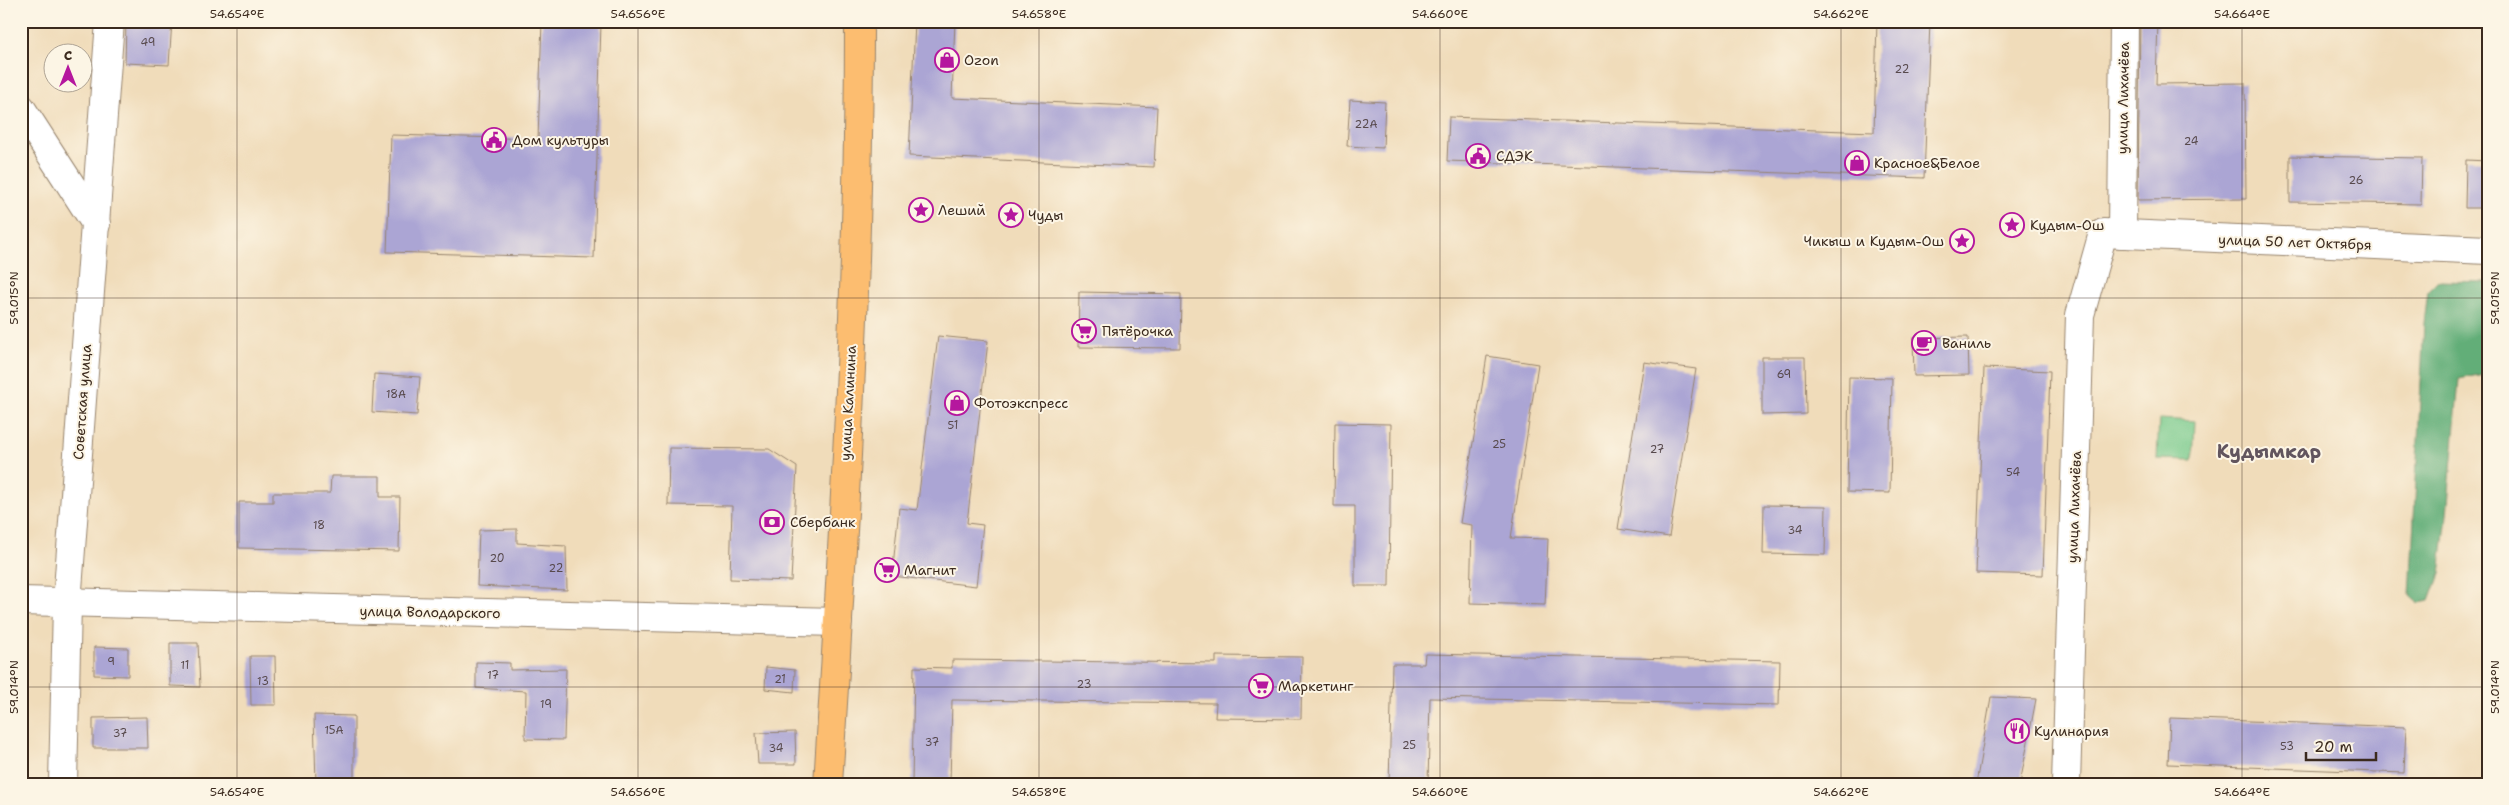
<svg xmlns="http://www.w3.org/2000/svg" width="2509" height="805" font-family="'Shantell Sans',sans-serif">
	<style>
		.green { fill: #78ca8c; stroke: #5a7a55 }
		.forest { fill: #62ae78; stroke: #4e6c4b }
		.building { fill: #aba5d4 }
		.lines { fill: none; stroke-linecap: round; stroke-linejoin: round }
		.minor-casing { stroke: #96836c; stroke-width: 30 }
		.major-casing { stroke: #96836c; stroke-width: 30 }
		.minor { stroke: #fff; stroke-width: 28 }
		.major { stroke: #fcbd6f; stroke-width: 28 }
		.ticks { fill: none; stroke: #3b2a1e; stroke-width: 1; stroke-opacity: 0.45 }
		.labels { text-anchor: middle; stroke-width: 4; stroke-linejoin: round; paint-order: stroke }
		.number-label { font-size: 11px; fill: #57494c }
		.poi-label { font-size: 14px; fill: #3b2a1e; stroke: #fcf5e5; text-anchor: start }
		.street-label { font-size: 14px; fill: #3b2a1e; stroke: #fcf5e5 }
		.district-label { font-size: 19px; font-weight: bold; fill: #62555e; stroke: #fcf5e5 }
		.neatline { fill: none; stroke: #3b2a1e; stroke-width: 2 }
		.ticks-label { font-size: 12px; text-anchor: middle; fill: #3b2a1e }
	</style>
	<rect width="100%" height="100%" fill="#fcf5e5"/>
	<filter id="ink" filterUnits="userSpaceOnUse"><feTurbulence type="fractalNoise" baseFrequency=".02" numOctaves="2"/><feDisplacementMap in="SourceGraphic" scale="10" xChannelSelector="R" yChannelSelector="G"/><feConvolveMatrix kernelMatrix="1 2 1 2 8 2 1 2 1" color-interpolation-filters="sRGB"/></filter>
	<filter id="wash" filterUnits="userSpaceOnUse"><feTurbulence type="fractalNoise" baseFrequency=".0096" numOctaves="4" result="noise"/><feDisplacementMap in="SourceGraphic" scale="20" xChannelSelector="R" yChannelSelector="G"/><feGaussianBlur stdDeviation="1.12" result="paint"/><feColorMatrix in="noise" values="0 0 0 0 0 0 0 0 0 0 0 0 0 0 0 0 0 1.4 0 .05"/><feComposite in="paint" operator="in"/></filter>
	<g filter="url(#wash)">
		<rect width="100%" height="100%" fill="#f0dcba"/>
		<!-- green -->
		<path class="green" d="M 2159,419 L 2195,421 L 2193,460 L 2157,459 Z"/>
		<!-- forest -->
		<path class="forest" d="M 2438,281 L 2488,282 L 2488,373 L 2459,379 L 2446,525 L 2440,574 L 2430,601 L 2418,603 L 2410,596 L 2424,323 L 2428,291 Z"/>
		<g id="blocks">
			<!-- building -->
			<g class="building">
				<path d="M 126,21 L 172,21 L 169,65 L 125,63 Z"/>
				<path d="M 542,21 L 601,23 L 594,258 L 387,252 L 391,135 L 538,139 Z"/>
				<path d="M 915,21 L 955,21 L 952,98 L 1157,107 L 1154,167 L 909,156 Z"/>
				<path d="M 1877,21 L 1930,21 L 1924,178 L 1447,161 L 1449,117 L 1874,132 Z"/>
				<path d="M 2140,21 L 2158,21 L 2156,84 L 2245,83 L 2246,199 L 2138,200 Z"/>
				<path d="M 1350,100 L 1385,102 L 1383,148 L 1347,146 Z"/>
				<path d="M 2290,156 L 2422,158 L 2421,204 L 2290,202 Z"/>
				<path d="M 2466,160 L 2488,161 L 2488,208 L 2465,208 Z"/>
				<path d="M 1079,292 L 1181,294 L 1180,348 L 1078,347 Z"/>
				<path d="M 938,336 L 988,341 L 967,523 L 983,525 L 976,586 L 892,576 L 899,508 L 917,510 Z"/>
				<path d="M 1968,337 L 1969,375 L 1914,376 L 1913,338 Z"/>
				<path d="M 1487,356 L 1538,364 L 1511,538 L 1548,539 L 1545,605 L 1470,603 L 1472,525 L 1460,523 Z"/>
				<path d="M 1762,357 L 1805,357 L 1806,414 L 1762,415 Z"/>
				<path d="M 1644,362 L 1696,369 L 1669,537 L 1618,529 Z"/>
				<path d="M 1984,368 L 2050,371 L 2043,575 L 1976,573 Z"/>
				<path d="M 374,374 L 420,377 L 417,415 L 372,412 Z"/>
				<path d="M 1849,377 L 1892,378 L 1890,493 L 1847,492 Z"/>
				<path d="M 1335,423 L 1391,424 L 1389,586 L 1355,586 L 1355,506 L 1334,506 Z"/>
				<path d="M 669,448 L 769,449 L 797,467 L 791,581 L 730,579 L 732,506 L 668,505 Z"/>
				<path d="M 331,476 L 380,476 L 380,497 L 400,497 L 399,551 L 239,548 L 239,502 L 273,502 L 273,493 L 330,493 Z"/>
				<path d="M 1764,505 L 1826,506 L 1825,555 L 1763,554 Z"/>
				<path d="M 517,529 L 517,543 L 566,546 L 567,590 L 477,586 L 479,530 Z"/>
				<path d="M 170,643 L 198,643 L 200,687 L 170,686 Z"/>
				<path d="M 94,647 L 128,648 L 128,676 L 94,675 Z"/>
				<path d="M 1425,654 L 1780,661 L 1779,705 L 1430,698 L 1428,784 L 1389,784 L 1392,664 L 1424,664 Z"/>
				<path d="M 250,656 L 275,656 L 276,705 L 251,705 Z"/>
				<path d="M 1216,656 L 1302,657 L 1301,719 L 1215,718 L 1216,703 L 952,700 L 950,784 L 912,784 L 914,667 L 952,668 L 952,660 L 1216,663 Z"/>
				<path d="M 476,662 L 510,663 L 510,670 L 566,669 L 564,740 L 525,739 L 526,691 L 476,688 Z"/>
				<path d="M 766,667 L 795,670 L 794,692 L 765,689 Z"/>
				<path d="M 1991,697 L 2036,699 L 2020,784 L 1976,784 Z"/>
				<path d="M 314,715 L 354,716 L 354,784 L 316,784 Z"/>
				<path d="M 147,717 L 148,748 L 93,748 L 93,718 Z"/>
				<path d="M 2170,718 L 2406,727 L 2404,773 L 2168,764 Z"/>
				<path d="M 795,732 L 796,764 L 758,764 L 756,733 Z"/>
			</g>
		</g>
	</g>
	<g filter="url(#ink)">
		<use href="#blocks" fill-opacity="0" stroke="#96836c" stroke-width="1"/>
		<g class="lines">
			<defs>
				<g id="minor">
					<path d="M 21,108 L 96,224"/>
					<path d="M 2122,234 L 2124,21"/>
					<path d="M 21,601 L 838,622"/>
					<path d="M 63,784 L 67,603 L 110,21"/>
					<path d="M 2066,784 L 2080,315 L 2103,233 L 2488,250"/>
				</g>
				<path id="major" d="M 828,784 C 844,530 859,275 859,21"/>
			</defs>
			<!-- minor casing -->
			<use href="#minor" class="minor-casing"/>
			<!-- major casing -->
			<use href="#major" class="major-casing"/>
			<!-- minor -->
			<use href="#minor" class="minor"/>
			<!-- major -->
			<use href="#major" class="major"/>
		</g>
	</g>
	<!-- ticks -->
	<path class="ticks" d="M 237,21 L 237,784M 638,21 L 638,784M 1039,21 L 1039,784M 1440,21 L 1440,784M 1841,21 L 1841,784M 2242,21 L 2242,784M 21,298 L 2488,298M 21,687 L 2488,687"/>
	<!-- icons -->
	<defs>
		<symbol id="shop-ring" viewBox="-11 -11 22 22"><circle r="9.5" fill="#fcf5e5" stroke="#b5179e" stroke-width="1.5"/><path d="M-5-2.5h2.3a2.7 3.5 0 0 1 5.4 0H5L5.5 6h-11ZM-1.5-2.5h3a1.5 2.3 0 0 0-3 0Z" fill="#b5179e"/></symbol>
		<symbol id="civic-ring" viewBox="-11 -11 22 22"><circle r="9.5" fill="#fcf5e5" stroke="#b5179e" stroke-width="1.5"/><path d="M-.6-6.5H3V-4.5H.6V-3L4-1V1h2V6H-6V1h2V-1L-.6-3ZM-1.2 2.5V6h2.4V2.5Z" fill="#b5179e"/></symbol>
		<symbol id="sight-ring" viewBox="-11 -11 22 22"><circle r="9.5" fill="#fcf5e5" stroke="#b5179e" stroke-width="1.5"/><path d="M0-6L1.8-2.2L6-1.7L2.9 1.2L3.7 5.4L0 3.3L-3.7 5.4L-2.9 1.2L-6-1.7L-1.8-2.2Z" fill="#b5179e"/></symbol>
		<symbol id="supermarket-ring" viewBox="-11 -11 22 22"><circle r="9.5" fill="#fcf5e5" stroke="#b5179e" stroke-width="1.5"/><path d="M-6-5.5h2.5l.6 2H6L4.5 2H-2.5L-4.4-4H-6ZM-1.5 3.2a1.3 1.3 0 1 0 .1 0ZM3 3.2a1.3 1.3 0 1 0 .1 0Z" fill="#b5179e"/></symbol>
		<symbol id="cafe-ring" viewBox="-11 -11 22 22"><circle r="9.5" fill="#fcf5e5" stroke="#b5179e" stroke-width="1.5"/><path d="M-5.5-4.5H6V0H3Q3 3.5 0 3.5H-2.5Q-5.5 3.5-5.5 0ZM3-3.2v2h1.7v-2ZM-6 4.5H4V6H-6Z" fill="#b5179e"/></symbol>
		<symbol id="bank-ring" viewBox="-11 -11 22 22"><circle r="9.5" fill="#fcf5e5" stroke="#b5179e" stroke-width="1.5"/><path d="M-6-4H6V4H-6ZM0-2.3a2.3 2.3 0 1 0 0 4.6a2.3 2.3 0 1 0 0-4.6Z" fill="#b5179e"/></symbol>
		<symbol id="restaurant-ring" viewBox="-11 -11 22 22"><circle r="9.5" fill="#fcf5e5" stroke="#b5179e" stroke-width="1.5"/><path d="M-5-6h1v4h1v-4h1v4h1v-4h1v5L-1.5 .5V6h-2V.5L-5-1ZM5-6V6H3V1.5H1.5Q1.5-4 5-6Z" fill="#b5179e"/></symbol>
	</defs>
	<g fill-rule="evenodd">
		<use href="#shop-ring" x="933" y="46" width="28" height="28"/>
		<use href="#civic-ring" x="480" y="126" width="28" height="28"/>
		<use href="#civic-ring" x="1464" y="142" width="28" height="28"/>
		<use href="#shop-ring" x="1843" y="149" width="28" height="28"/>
		<use href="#sight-ring" x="907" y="196" width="28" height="28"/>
		<use href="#sight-ring" x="997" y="201" width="28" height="28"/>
		<use href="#sight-ring" x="1998" y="211" width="28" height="28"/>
		<use href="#sight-ring" x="1948" y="227" width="28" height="28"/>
		<use href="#supermarket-ring" x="1070" y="317" width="28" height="28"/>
		<use href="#cafe-ring" x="1910" y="329" width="28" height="28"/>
		<use href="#shop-ring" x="943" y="389" width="28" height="28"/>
		<use href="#bank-ring" x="758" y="508" width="28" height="28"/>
		<use href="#supermarket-ring" x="873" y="556" width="28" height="28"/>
		<use href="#supermarket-ring" x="1247" y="672" width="28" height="28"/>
		<use href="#restaurant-ring" x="2003" y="717" width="28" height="28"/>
	</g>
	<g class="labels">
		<!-- number labels -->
		<g class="number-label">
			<text x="148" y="46">49</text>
			<text x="1902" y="73">22</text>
			<text x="1366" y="128">22А</text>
			<text x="2191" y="145">24</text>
			<text x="2356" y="184">26</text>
			<text x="1784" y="378">69</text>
			<text x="396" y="398">18А</text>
			<text x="953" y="429">51</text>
			<text x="1499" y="448">25</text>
			<text x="1657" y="453">27</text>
			<text x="2013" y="476">54</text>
			<text x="319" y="529">18</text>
			<text x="1795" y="534">34</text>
			<text x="497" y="562">20</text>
			<text x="556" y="572">22</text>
			<text x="111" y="665">9</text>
			<text x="185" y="669">11</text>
			<text x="493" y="679">17</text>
			<text x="780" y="683">21</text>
			<text x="263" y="685">13</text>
			<text x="1084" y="688">23</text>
			<text x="546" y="708">19</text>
			<text x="334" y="734">15А</text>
			<text x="120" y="737">37</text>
			<text x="932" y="746">37</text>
			<text x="1409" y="749">25</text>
			<text x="2287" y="750">53</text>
			<text x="776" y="752">34</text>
		</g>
		<!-- poi labels -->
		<g class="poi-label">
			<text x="964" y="65">Ozon</text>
			<text x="512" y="145">Дом культуры</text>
			<text x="1496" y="161">СДЭК</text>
			<text x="1874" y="168">Красное&amp;Белое</text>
			<text x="938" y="215">Леший</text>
			<text x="1028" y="220">Чуды</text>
			<text x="2030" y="230">Кудым-Ош</text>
			<text x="1944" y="246" text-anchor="end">Чикыш и Кудым-Ош</text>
			<text x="1102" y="336">Пятёрочка</text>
			<text x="1942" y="348">Ваниль</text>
			<text x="974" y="408">Фотоэкспресс</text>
			<text x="790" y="527">Сбербанк</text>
			<text x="904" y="575">Магнит</text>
			<text x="1278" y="691">Маркетинг</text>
			<text x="2034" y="736">Кулинария</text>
		</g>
		<!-- street labels -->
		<g class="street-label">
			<text transform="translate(2123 98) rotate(-89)" y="5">улица Лихачёва</text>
			<text transform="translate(2295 242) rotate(2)" y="5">улица 50 лет Октября</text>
			<text transform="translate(82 402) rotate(-86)" y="5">Советская улица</text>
			<text transform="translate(848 403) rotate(-87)" y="5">улица Калинина</text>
			<text transform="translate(2074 507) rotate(-88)" y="5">улица Лихачёва</text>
			<text transform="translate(430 612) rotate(1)" y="5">улица Володарского</text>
		</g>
		<!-- district labels -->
		<g class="district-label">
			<text x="2269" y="458">Кудымкар</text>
		</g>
	</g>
	<!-- margin -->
	<rect width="2509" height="805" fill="none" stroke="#fcf5e5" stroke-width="55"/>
	<!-- north arrow -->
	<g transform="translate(68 68)"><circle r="24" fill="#fcf5e5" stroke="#afa495"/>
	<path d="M0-4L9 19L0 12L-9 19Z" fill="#b5179e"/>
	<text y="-8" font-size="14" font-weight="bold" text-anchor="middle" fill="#3b2a1e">С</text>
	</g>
	<!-- scale -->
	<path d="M2306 752v8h70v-8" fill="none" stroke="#3b2a1e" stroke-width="2.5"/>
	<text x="2314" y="752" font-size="15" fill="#3b2a1e" stroke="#fcf5e5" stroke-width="4" paint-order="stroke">20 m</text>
	<rect x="28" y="28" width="2454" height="750" class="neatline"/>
	<g class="ticks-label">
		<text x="237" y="18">54.654°E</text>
		<text x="638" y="18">54.656°E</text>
		<text x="1039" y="18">54.658°E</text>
		<text x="1440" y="18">54.660°E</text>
		<text x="1841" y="18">54.662°E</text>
		<text x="2242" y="18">54.664°E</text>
		<text transform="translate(14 298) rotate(-90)" y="4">59.015°N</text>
		<text transform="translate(2495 298) rotate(-90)" y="4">59.015°N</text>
		<text transform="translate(14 687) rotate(-90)" y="4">59.014°N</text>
		<text transform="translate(2495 687) rotate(-90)" y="4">59.014°N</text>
		<text x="237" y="796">54.654°E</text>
		<text x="638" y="796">54.656°E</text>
		<text x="1039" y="796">54.658°E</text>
		<text x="1440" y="796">54.660°E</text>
		<text x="1841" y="796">54.662°E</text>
		<text x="2242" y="796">54.664°E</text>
	</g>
</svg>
